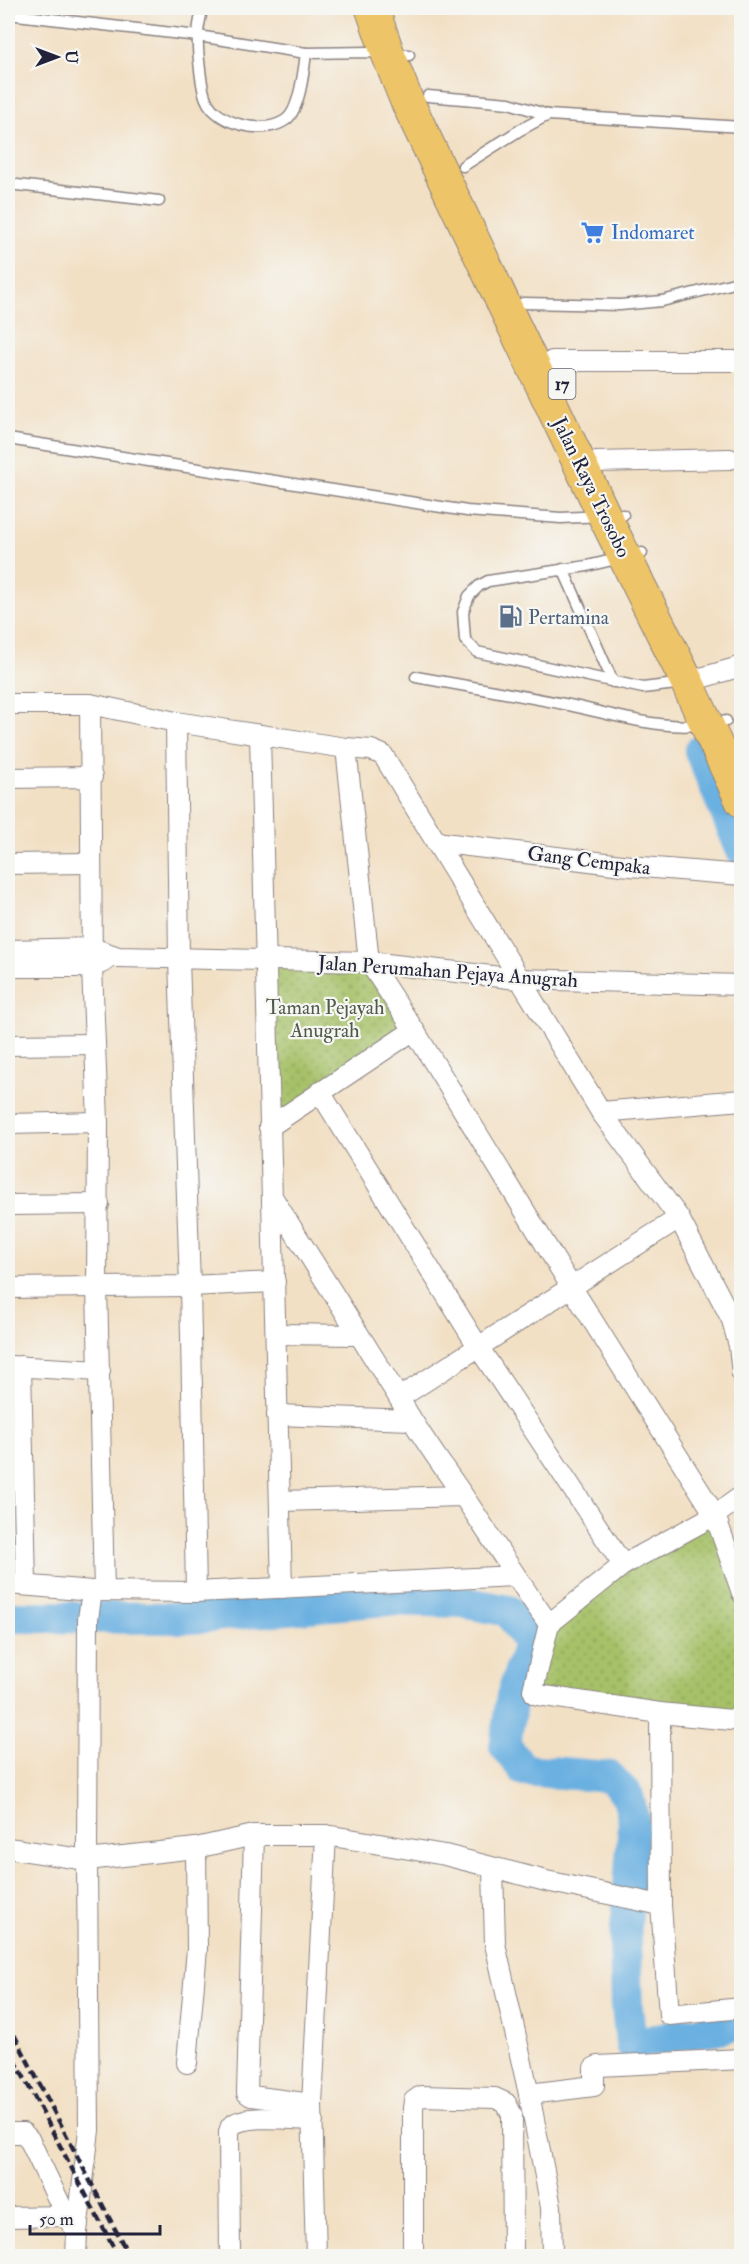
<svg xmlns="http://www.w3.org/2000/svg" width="749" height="2264" font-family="'IM FELL Double Pica',serif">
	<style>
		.park { fill: url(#park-dots); stroke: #647251; stroke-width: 1.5 }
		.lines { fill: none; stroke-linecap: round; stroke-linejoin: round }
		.river { stroke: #6bb0e1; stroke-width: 32 }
		.lane-casing { stroke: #8a8180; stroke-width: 13 }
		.street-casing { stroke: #8a8180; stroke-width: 22 }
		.highway-casing { stroke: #8a8180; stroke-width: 35 }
		.lane { stroke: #fff; stroke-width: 10 }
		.street { stroke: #fff; stroke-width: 20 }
		.highway { stroke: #eec469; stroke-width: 33 }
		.rail { stroke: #22223b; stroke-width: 4.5; stroke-dasharray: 9 4.5; stroke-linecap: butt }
		.labels { text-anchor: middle; stroke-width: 4.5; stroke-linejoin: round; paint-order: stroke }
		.shield { fill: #f6f6f2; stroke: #626272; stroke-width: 1.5 }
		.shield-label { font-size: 18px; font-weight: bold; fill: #22223b }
		.shop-label { font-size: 20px; fill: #366cbe; stroke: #f6f6f2; text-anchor: start }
		.street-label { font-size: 20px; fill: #22223b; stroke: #f6f6f2 }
		.service-label { font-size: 20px; fill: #4e5e75; stroke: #f6f6f2; text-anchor: start }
		.park-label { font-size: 20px; fill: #505a4a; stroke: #f6f6f2 }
	</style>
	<defs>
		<pattern id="park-dots" width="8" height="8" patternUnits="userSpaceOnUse" patternTransform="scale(1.5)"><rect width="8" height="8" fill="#a6c167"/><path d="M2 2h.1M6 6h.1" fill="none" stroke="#879c56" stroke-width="1.8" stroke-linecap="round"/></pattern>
	</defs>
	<rect width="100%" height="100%" fill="#f6f6f2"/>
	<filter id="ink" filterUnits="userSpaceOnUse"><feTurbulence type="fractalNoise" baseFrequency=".0167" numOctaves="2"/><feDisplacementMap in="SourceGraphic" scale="12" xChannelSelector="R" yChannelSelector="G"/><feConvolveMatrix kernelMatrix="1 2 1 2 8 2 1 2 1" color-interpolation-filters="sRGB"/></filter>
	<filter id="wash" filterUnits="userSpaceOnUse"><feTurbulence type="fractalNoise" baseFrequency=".008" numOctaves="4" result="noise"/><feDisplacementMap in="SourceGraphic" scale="24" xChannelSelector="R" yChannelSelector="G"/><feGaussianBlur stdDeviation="1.35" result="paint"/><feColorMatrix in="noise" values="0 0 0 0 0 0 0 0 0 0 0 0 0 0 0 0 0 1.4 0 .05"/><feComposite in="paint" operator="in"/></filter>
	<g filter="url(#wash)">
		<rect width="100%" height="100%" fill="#f2e0c5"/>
		<!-- park -->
		<g class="park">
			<path d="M 266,961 L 369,962 L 414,1030 L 269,1127 Z"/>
			<path d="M 714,1520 L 730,1561 L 741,1607 L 741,1718 L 534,1691 L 552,1624 L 628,1570 Z"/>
		</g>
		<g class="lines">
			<!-- river -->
			<g class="river">
				<path d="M 700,751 L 742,851"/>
				<path d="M 8,1617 L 190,1618 L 385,1600 L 462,1602 L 509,1611 L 529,1644 L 512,1696 L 505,1746 L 524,1770 L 610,1777 L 628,1796 L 634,1822 L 625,1939 L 627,2007 L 631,2044 L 742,2024"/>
			</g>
		</g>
	</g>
	<g filter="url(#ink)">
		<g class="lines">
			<defs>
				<g id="lane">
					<path d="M 202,8 C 201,17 198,26 198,35 C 197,48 201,88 206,99 C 216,125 266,136 287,119 C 300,108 304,69 306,53"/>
					<path d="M 8,14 L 198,36 L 306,53 L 370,52 L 409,55"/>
					<path d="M 428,96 L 509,103 L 548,115 L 742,127"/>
					<path d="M 463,166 L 520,130 L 548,115"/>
					<path d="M 8,184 L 159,201"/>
					<path d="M 523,303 L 620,305 L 662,301 L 742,281"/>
					<path d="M 8,439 L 467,511 L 561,518 L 623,515"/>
					<path d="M 642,553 L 587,566 L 488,581 L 479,586 L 469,596 L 463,612 L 465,640 L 477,652 L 643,688 L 684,683"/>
					<path d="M 563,569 L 613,682"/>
					<path d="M 416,677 C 467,686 518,695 569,705 C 624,717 669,734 726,721"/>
				</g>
				<g id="street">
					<path d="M 552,361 L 742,361"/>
					<path d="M 596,462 L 730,459"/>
					<path d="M 687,682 L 742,666"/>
					<path d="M 8,704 L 90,704 L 176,722 L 346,748 L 371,750 L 383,755 L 601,1112 L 679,1218 L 732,1320 L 739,1346 L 742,1374"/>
					<path d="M 90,704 L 92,967 L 98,1122 L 97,1287 L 104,1591"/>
					<path d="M 176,722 L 179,959 L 190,1286 L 196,1592"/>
					<path d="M 260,736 L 282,1588"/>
					<path d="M 346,748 L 369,962 L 414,1030 L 572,1288 L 715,1515 L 742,1593"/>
					<path d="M 8,778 L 92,777"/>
					<path d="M 436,842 L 630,866 L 742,875"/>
					<path d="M 8,864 L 91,863"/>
					<path d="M 8,950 L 92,948 L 118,957 L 369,962 L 518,979 L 742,985"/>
					<path d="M 8,967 L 92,967 L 104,962"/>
					<path d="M 8,1045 L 95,1044"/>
					<path d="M 320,1092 L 479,1348 L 623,1565"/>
					<path d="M 601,1112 L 742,1100"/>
					<path d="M 8,1124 L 98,1122"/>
					<path d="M 269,1127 L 414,1030"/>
					<path d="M 273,1198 L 399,1398 C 417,1431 440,1462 462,1494 C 491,1537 518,1581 549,1624"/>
					<path d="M 8,1205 L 99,1204"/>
					<path d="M 8,1288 L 190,1286 L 275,1282"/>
					<path d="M 276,1334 L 358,1335"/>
					<path d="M 10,1366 L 100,1371"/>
					<path d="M 21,1366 L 26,1584"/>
					<path d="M 399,1398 L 679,1218"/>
					<path d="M 277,1415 L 411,1420"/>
					<path d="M 742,1496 L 715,1515 L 623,1565 L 549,1624 L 533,1690 L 535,1694 L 538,1695 L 660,1713 L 742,1721"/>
					<path d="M 281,1501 L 463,1496"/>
					<path d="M 8,1584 L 92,1591 L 196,1592 L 514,1576"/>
					<path d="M 660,1713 L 661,1905 L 669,2015 L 742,2008"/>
					<path d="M 254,1835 L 247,2093 L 251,2096 L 312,2104"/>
					<path d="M 8,1848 L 87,1860 L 196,1848 L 254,1835 L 326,1835 L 445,1855 L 546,1881 L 661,1905"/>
					<path d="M 493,1868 L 495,1944 L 529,2094 L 551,2207 L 552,2256"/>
					<path d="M 187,2063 L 197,1949 L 196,1848"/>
					<path d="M 529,2094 L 594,2086 L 594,2068 L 598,2066 L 742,2059"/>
					<path d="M 8,2133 L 23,2133 L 29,2139 L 66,2216 L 77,2232 L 76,2256"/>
					<path d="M 8,2217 L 66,2216"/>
					<path d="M 77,2232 L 89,2130 L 87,1860 L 88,1619 L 92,1591"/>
					<path d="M 230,2256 L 229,2132 L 231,2126 C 246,2113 293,2120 313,2120"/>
					<path d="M 316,2256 L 312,2104 L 326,1835"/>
					<path d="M 413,2256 L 413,2108 L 414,2101 L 421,2096 L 495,2098 L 506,2103 L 512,2115 L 513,2256"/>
				</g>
				<path id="highway" d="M 372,8 L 388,54 L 406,99 L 605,517 L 687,682 L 742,801"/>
			</defs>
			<!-- lane casing -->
			<use href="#lane" class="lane-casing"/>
			<!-- street casing -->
			<use href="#street" class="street-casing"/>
			<!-- highway casing -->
			<use href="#highway" class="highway-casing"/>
			<!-- lane -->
			<use href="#lane" class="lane"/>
			<!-- street -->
			<use href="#street" class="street"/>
			<!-- highway -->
			<use href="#highway" class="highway"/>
			<!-- rail -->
			<g class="rail">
				<path d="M 8,2023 L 129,2256"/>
				<path d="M 8,2047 L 118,2256"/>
			</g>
		</g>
	</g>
	<!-- icons -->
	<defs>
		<symbol id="supermarket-bare" viewBox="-9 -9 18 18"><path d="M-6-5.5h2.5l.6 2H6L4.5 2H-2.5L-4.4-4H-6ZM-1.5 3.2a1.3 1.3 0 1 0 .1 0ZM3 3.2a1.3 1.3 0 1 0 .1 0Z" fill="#3f7fe0" stroke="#f6f6f2" stroke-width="2.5" paint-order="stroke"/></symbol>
		<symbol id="fuel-bare" viewBox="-9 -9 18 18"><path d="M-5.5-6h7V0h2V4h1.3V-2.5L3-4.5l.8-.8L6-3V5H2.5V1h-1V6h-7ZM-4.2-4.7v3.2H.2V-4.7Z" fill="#5c6f8a" stroke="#f6f6f2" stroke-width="2.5" paint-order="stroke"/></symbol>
	</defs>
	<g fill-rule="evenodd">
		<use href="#supermarket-bare" x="576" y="216" width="33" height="33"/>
		<use href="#fuel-bare" x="494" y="600" width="33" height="33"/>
	</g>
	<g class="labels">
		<!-- shield labels -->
		<rect class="shield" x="548.5" y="369" width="27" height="30" rx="4.5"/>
		<g class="shield-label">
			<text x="562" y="390">17</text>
		</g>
		<!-- shop labels -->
		<g class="shop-label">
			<text x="611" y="239">Indomaret</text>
		</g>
		<!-- street labels -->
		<g class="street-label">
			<text transform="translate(592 487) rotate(64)" y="7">Jalan Raya Trosobo</text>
			<text transform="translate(589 860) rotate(7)" y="7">Gang Cempaka</text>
			<text transform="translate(448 971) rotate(4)" y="7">Jalan Perumahan Pejaya Anugrah</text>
		</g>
		<!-- service labels -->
		<g class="service-label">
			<text x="528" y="624">Pertamina</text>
		</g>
		<!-- park labels -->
		<g class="park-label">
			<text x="325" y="1014">Taman Pejayah<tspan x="325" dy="23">Anugrah</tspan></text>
		</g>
	</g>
	<!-- margin -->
	<rect width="749" height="2264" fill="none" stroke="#f6f6f2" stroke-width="30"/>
	<!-- north arrow -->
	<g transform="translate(57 57) rotate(90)" stroke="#f6f6f2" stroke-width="4.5" paint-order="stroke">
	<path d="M0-4.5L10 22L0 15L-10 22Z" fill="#22223b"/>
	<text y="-9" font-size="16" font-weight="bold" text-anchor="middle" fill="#22223b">U</text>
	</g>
	<!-- scale -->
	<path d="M30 2225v9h130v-9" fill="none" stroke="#22223b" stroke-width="3"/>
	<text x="39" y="2225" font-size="18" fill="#22223b" stroke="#f6f6f2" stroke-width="4.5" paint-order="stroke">50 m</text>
</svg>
